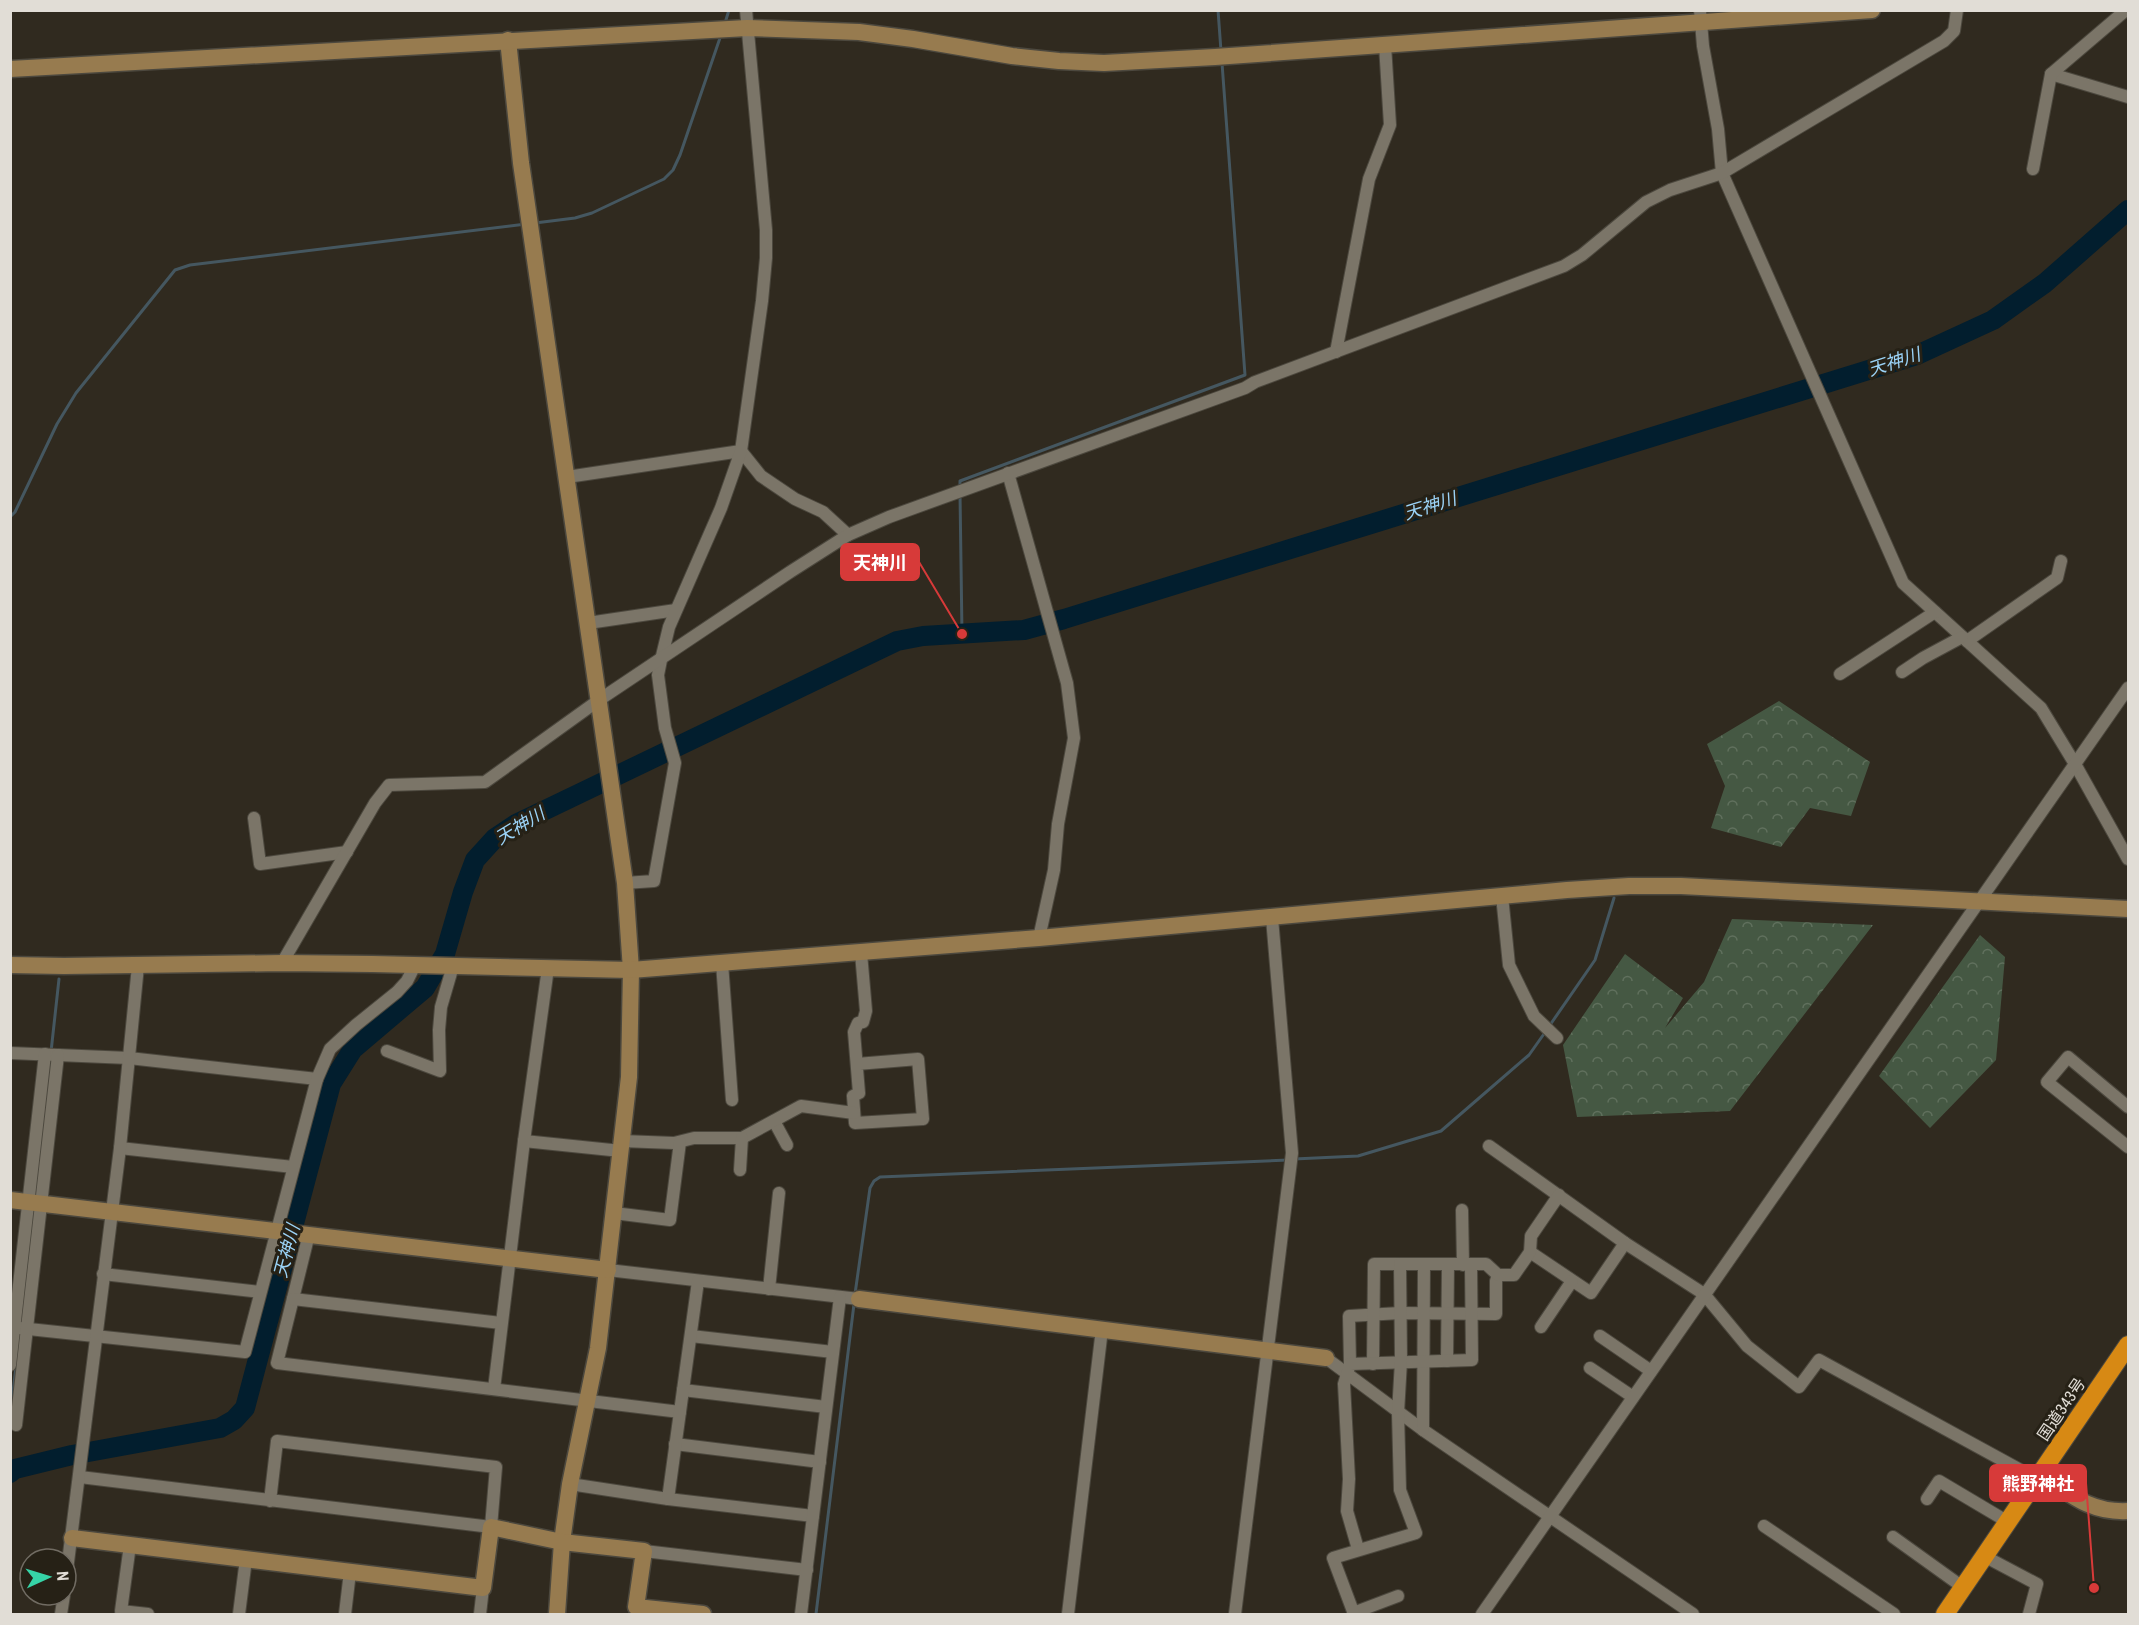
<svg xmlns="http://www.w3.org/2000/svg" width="2139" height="1625" font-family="'Roboto Condensed','Noto Sans JP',sans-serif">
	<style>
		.forest { fill: url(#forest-crowns) }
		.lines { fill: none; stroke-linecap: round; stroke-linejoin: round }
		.stream { stroke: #455760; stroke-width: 3 }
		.river { stroke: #021e2e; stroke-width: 20 }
		.street-casing { stroke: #4c483e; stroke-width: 14 }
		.secondary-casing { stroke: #4c483e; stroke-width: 19 }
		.highway-casing { stroke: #4c483e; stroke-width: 20 }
		.street { stroke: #7b7568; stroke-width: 12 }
		.secondary { stroke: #977b4f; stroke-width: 16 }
		.highway { stroke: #d78914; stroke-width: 18 }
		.labels { text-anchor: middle; stroke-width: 6; stroke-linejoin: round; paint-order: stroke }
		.street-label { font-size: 16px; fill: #e1ddd6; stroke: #262116 }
		.water-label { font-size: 18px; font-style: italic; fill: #9bd3f7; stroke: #262116 }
		.leader { fill: none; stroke: #d73a39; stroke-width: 2 }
		.callout-dot { fill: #d73a39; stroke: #262116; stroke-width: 2 }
		.callout { fill: #d73a39; stroke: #d73a39; stroke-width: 2 }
		.callout-label { font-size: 18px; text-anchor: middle; font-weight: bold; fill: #fff }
	</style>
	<defs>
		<pattern id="forest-crowns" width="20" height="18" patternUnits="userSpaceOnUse" patternTransform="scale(1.5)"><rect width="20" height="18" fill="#455843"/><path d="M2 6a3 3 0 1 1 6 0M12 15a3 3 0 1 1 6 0" fill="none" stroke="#60705d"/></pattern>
	</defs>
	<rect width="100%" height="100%" fill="#302a1f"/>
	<!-- forest -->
	<g class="forest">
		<path d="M 1779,701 L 1870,762 L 1851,816 L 1810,808 L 1781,847 L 1711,828 L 1725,786 L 1707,744 Z"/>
		<path d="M 1732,919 L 1873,925 L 1730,1111 L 1577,1117 L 1563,1045 L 1625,954 L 1683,998 L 1665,1028 L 1704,982 Z"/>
		<path d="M 1980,935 L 2005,957 L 1996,1060 L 1930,1128 L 1879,1076 Z"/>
	</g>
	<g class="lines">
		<!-- stream -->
		<g class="stream">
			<path d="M 1218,10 L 1221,51"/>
			<path d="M 725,23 L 729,10"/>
			<path d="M 535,223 L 575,218 L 592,213 L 664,179 L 673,170 L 680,155 L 721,35"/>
			<path d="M 960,488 L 960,481 L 1245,375 L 1222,63"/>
			<path d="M 960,494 L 962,634"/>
			<path d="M 10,517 L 15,512 L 57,424 L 76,393 L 175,270 L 190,265 L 526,224"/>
			<path d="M 1550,1025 L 1595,960 L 1614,898"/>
			<path d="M 51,1052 L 59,979"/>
			<path d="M 1294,1159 L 1358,1156 L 1441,1131 L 1529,1055 L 1546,1031"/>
			<path d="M 855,1294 L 870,1188 L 874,1181 L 880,1177 L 1288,1160"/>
			<path d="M 20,1326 L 23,1303"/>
			<path d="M 10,1417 L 20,1333"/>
			<path d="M 816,1614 L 854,1304"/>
		</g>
		<!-- river -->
		<path class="river" d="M 10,1473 L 15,1469 L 72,1455 L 220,1428 L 234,1420 L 245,1408 L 331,1084 L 353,1049 L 425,988 L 445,954 L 463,892 L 475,860 L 495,838 L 516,824 L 897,641 L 923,636 L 1024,630 L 1064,619 L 1917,355 L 1993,320 L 2045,283 L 2128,210"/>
		<defs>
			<g id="street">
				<path d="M 1700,10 L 1703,46 L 1718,129 L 1722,173 L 1903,583 L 2041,708 L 2075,764 L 2128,859"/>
				<path d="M 2051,74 L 2128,97"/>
				<path d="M 2033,169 L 2051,74 L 2126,10"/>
				<path d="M 1336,352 L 1369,179 L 1390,125 L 1385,45"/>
				<path d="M 741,451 L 761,476 L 795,499 L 823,512 L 848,535"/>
				<path d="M 1008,473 L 1067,683 L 1074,738 L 1058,824 L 1054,870 L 1039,938"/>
				<path d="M 567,477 L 741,451"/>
				<path d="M 588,623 L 676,610"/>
				<path d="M 1967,641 L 2057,578 L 2061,561"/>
				<path d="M 1902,672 L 1923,658 L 1962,637"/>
				<path d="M 1840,674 L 1935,612"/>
				<path d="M 254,818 L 260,864 L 347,852"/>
				<path d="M 625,883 L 654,881 L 675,763 L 665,728 L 658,675 L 661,660 L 669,627 L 721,508 L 741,451 L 762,301 L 766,258 L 766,230 L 746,10"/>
				<path d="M 1502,896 L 1509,965 L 1534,1016 L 1557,1038"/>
				<path d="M 282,963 L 375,803 L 389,785 L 485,782 L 599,700 L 790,572 L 848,535 L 889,517 L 1245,388 L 1255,382 L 1564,266 L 1582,255 L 1646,202 L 1670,190 L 1722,173 L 1944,41 L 1954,31 L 1957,10"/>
				<path d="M 722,963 L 732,1100"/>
				<path d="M 387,1051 L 440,1071 L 439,1030 L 441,1007 L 453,966"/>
				<path d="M 10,1053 L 129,1058 L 317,1079"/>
				<path d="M 857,1064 L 918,1059 L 923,1119 L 855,1123 L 853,1096 L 859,1093 L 854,1032 L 858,1023 L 863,1022 L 866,1011 L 861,953"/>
				<path d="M 2128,1107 L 2068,1057 L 2047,1082 L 2128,1147"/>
				<path d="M 774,1121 L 787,1145"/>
				<path d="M 524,1141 L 621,1151"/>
				<path d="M 622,1141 L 674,1143 L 694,1138 L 742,1138 L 801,1106 L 854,1113"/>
				<path d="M 1489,1146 L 1625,1243 L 1704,1294 L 1747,1346 L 1799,1387 L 1819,1360 L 2037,1479"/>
				<path d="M 120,1148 L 293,1167"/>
				<path d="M 740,1170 L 742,1138"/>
				<path d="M 1462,1210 L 1463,1265"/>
				<path d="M 614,1213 L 670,1220 L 680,1142"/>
				<path d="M 309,1234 L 277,1363 L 680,1412"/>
				<path d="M 1530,1252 L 1591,1293 L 1625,1243"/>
				<path d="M 608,1270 L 859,1299"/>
				<path d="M 103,1274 L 260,1292"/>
				<path d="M 769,1289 L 779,1193"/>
				<path d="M 293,1299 L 501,1323"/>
				<path d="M 10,1327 L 245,1352 L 317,1079 L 330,1049 L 356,1025 L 397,992 L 407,981 L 415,965"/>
				<path d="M 1541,1327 L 1572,1281"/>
				<path d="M 691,1336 L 833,1352"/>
				<path d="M 1600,1336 L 1651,1371"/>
				<path d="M 1326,1358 L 1423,1430 L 1693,1614"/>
				<path d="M 1447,1361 L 1448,1265"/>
				<path d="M 1350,1364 L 1349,1316 L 1400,1313 L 1496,1314 L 1496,1281 L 1498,1275"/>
				<path d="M 1373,1364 L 1374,1264 L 1400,1264"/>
				<path d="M 10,1365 L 45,1054"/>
				<path d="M 1590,1368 L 1633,1397"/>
				<path d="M 494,1389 L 524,1141 L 548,968"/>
				<path d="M 683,1390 L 826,1407"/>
				<path d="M 16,1425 L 58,1055"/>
				<path d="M 1423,1430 L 1424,1265"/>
				<path d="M 675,1444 L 820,1462"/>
				<path d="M 80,1477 L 491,1527 L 496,1467 L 277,1441 L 270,1501"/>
				<path d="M 570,1484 L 668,1499 L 813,1516"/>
				<path d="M 668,1499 L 698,1281"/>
				<path d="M 1927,1499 L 1939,1481 L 2008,1522"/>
				<path d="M 1764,1526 L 1894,1614"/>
				<path d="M 1893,1537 L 1964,1588"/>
				<path d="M 130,1545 L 121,1611 L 148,1614"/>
				<path d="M 1358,1549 L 1347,1511 L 1349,1479 L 1344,1384 L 1350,1364 L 1472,1360 L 1471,1265"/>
				<path d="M 644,1551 L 807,1570"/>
				<path d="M 1984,1556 L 2037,1584 L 2029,1614"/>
				<path d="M 66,1578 L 120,1148 L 138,966"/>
				<path d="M 1353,1613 L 1398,1596"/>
				<path d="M 61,1614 L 64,1595"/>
				<path d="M 239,1614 L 246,1559"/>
				<path d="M 345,1614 L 350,1572"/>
				<path d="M 480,1614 L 483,1588"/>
				<path d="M 801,1614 L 840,1297"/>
				<path d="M 1068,1614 L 1102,1329"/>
				<path d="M 1235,1614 L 1292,1153 L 1272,918"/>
				<path d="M 1354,1614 L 1333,1558 L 1416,1533 L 1400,1490 L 1398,1413 L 1401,1361 L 1400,1264 L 1486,1264 L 1498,1275 L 1514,1275 L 1530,1252 L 1531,1236 L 1559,1195"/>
				<path d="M 1482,1614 L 2128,688"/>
			</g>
			<g id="secondary">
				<path d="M 508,40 L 521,163 L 625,883 L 631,970 L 629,1077 L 598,1348 L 570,1484 L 562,1542 L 557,1614"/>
				<path d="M 10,69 L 747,28 L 859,32 L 913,39 L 1012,56 L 1059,61 L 1104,63 L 1215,57 L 1872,10"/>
				<path d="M 10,965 L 64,966 L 282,963 L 372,964 L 631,970 L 1039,938 L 1567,890 L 1629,886 L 1681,886 L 2128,909"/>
				<path d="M 10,1200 L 608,1270"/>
				<path d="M 859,1299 L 1326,1358"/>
				<path d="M 2040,1474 C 2070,1494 2090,1513 2128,1511"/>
				<path d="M 72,1538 L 483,1588 L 491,1527 L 562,1542 L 644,1551 L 636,1607 L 703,1614"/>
			</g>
			<path id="highway" d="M 1945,1614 L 2128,1345"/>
		</defs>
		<!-- street casing -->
		<use href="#street" class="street-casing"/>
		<!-- secondary casing -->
		<use href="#secondary" class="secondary-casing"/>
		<!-- highway casing -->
		<use href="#highway" class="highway-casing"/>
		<!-- street -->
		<use href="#street" class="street"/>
		<!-- secondary -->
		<use href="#secondary" class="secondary"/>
		<!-- highway -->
		<use href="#highway" class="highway"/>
	</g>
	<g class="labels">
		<!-- street labels -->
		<g class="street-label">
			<text transform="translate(2061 1409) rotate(-56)" y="6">国道343号</text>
		</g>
		<!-- water labels -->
		<g class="water-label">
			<text transform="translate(1894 362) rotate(-18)" y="6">天神川</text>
			<text transform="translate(1430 506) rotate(-17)" y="6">天神川</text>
			<text transform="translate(520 826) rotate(-31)" y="6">天神川</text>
			<text transform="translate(287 1251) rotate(-75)" y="6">天神川</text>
		</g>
	</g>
	<!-- callouts -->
	<path class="leader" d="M962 634L919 562M2094 1588L2086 1483"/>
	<g class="callout-dot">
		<circle cx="962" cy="634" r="6"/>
		<circle cx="2094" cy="1588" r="6"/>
	</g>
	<g class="callout">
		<rect x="841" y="544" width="78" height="36" rx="6"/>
		<rect x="1990" y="1465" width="96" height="36" rx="6"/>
	</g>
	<g class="callout-label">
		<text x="880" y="569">天神川</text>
		<text x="2038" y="1490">熊野神社</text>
	</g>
	<!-- border -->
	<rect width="2139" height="1625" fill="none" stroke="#e1ddd6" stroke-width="24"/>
	<!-- north arrow -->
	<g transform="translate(48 1577) rotate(86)"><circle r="28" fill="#262116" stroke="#716c63" stroke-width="1.5"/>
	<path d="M0-4.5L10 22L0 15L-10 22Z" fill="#36d4a7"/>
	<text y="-9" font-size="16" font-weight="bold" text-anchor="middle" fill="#e1ddd6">N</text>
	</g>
</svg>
